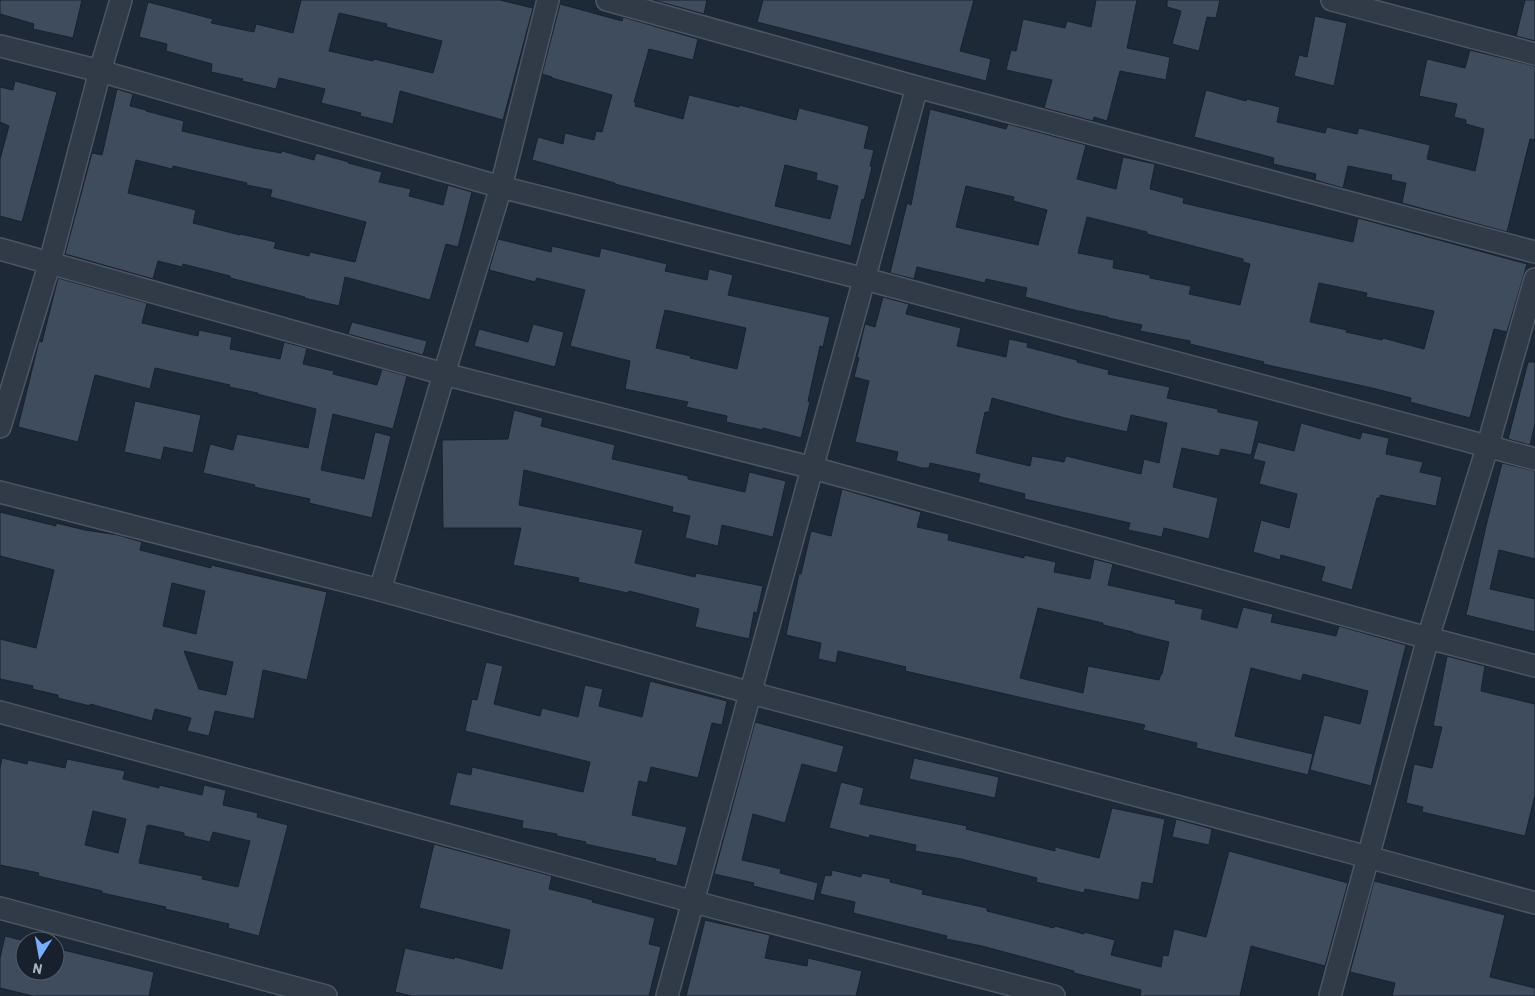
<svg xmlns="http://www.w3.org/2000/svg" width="1535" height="996" font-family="Barlow,sans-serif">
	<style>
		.building { fill: #3e4c5d; stroke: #19222e; fill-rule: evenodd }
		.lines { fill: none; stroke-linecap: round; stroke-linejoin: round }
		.minor-casing { stroke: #4c5663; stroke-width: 24 }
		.minor { stroke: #313b48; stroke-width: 21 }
	</style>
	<rect width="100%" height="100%" fill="#1d2937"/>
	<!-- building -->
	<g class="building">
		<path d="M 0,0 L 82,0 L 73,38 L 33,29 L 34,24 L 0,14 Z"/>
		<path d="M 301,0 L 500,0 L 533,8 L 503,120 L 400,91 L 393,124 L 360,116 L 361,113 L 321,103 L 325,89 L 279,78 L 276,89 L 242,81 L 243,79 L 211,72 L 212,64 L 166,51 L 167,44 L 139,37 L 148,2 L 213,19 L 211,23 L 254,32 L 256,24 L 293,33 ZM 339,13 L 387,24 L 386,27 L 442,41 L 433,73 L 374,59 L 373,61 L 329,51 Z"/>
		<path d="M 653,0 L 707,0 L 704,14 Z"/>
		<path d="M 763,0 L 974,0 L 960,51 L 991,59 L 986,81 L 757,22 Z"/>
		<path d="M 1096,0 L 1137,0 L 1127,48 L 1170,57 L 1166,80 L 1120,71 L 1107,121 L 1094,117 L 1093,121 L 1044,108 L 1052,80 L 1006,70 L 1011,50 L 1016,51 L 1023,19 L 1065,28 L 1067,21 L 1091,27 Z"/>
		<path d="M 1167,0 L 1220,0 L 1216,18 L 1207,17 L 1199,51 L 1172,44 L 1181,11 L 1167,7 Z"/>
		<path d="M 1525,0 L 1535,0 L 1535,41 L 1516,36 Z"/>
		<path d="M 560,4 L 622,21 L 623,17 L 698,39 L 693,60 L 649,49 L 634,102 L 636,103 L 635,106 L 683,119 L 689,95 L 739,107 L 739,105 L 796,120 L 799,108 L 869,126 L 864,148 L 874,150 L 870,166 L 872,167 L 864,200 L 862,199 L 851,246 L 615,184 L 615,183 L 532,160 L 538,137 L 563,144 L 565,133 L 594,140 L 596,131 L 602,132 L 612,95 L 552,78 L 552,77 L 542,74 ZM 785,165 L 817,173 L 816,180 L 838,186 L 830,219 L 775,206 Z"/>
		<path d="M 1315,16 L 1347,23 L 1334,86 L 1294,76 L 1299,55 L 1307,57 Z"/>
		<path d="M 1470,50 L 1535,66 L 1535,140 L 1530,139 L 1507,232 L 1402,203 L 1406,183 L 1391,180 L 1392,175 L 1348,166 L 1343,188 L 1315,180 L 1316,174 L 1273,164 L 1274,158 L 1194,137 L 1206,90 L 1246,101 L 1247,99 L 1280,107 L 1277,122 L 1325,133 L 1327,127 L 1357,134 L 1359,128 L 1430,145 L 1427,159 L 1475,171 L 1484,129 L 1466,124 L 1466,120 L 1454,117 L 1457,104 L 1419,96 L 1427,59 L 1465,68 Z"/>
		<path d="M 15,81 L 57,92 L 22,222 L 0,216 L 0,159 L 9,126 L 0,122 L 0,87 L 13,90 Z"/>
		<path d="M 117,89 L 133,94 L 130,106 L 146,110 L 146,111 L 184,121 L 182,131 L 254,148 L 281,153 L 282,151 L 314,160 L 316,153 L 349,162 L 348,163 L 382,172 L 379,182 L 411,189 L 409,196 L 443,205 L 448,185 L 472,192 L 458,247 L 446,244 L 430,300 L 345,277 L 339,306 L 304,298 L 305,297 L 230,278 L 230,276 L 183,264 L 182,267 L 158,261 L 153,279 L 65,254 L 92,153 L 102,155 ZM 136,160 L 172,169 L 173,166 L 247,183 L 246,185 L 272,190 L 270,197 L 366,222 L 355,262 L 310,252 L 309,256 L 274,248 L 276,242 L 240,234 L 240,235 L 193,223 L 196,210 L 128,193 Z"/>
		<path d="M 930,109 L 1006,129 L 1008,124 L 1086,145 L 1077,179 L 1116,189 L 1123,157 L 1155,164 L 1150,189 L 1184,198 L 1183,203 L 1353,242 L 1358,218 L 1527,264 L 1507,332 L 1494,329 L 1470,418 L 1410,402 L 1411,398 L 1372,388 L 1263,364 L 1264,362 L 1190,344 L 1190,341 L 1140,331 L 1142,325 L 1108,318 L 1108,317 L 1074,310 L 1025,297 L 1027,288 L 986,279 L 985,283 L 917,267 L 914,279 L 890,273 L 907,203 L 911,205 ZM 966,186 L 1014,197 L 1013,201 L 1047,210 L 1038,245 L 956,227 ZM 1087,217 L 1147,232 L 1147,234 L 1243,259 L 1243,262 L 1250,264 L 1240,305 L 1189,294 L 1191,286 L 1150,278 L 1150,275 L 1113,268 L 1114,260 L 1078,253 ZM 1319,283 L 1367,293 L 1366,297 L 1434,311 L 1424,349 L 1383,338 L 1382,340 L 1346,332 L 1347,330 L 1310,322 Z"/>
		<path d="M 498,239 L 551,252 L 552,246 L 599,257 L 601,248 L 667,264 L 665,271 L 707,280 L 709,269 L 733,275 L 728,295 L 830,317 L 823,347 L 820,346 L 808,401 L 810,402 L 801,438 L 763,428 L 763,430 L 726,422 L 727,416 L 686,407 L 688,402 L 625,389 L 630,361 L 570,346 L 585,290 L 537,278 L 535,282 L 489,270 ZM 665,310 L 746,328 L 737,369 L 690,358 L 691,356 L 656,348 Z"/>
		<path d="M 58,278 L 147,303 L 142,323 L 198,336 L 199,330 L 232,337 L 230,349 L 280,359 L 284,342 L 307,348 L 303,364 L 334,371 L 333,374 L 377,385 L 382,369 L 407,376 L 393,429 L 333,414 L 321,470 L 364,479 L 375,432 L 391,436 L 372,518 L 309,503 L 310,499 L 254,487 L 255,485 L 203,473 L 210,444 L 233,450 L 237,434 L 308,448 L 316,409 L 257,394 L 258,393 L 229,387 L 230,385 L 155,368 L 150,389 L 95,375 L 78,442 L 18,427 L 39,341 L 42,342 Z"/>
		<path d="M 883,297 L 909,304 L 906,314 L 961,328 L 957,346 L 1006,357 L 1009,339 L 1028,343 L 1027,347 L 1077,360 L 1077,362 L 1109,370 L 1108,374 L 1170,387 L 1167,398 L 1218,409 L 1218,412 L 1259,421 L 1251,455 L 1221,449 L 1219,456 L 1182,448 L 1173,487 L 1218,498 L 1209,539 L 1164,528 L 1162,537 L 1128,530 L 1130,523 L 1024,499 L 1025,494 L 978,482 L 980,474 L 930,463 L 929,468 L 922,468 L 896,461 L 898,452 L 855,442 L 869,381 L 854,377 L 859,358 L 857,357 L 865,324 L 875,327 ZM 992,398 L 1065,418 L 1127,432 L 1131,415 L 1167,423 L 1159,463 L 1144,459 L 1141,474 L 1066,456 L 1064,462 L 1032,456 L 1030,466 L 976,453 L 985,412 L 989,412 Z"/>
		<path d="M 352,322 L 427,341 L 423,355 L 348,334 Z"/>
		<path d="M 533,324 L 564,332 L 555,367 L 474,346 L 479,329 L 528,342 Z"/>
		<path d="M 1528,362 L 1535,362 L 1535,424 L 1530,445 L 1508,439 Z"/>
		<path d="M 135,401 L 201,415 L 193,453 L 164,447 L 161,460 L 124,452 Z"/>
		<path d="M 514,410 L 543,418 L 541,426 L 615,445 L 612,459 L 688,476 L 688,479 L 745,492 L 749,472 L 786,481 L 773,537 L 722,525 L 718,546 L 685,538 L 690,516 L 672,512 L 673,507 L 524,470 L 519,505 L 643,530 L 635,563 L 695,577 L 696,573 L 763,586 L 757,613 L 754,612 L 749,639 L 695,627 L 699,609 L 629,591 L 628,593 L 578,582 L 579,578 L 513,565 L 521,528 L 443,528 L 442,440 L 508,439 Z"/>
		<path d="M 1301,423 L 1360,439 L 1362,432 L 1389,438 L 1386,454 L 1423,462 L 1420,472 L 1442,477 L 1436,506 L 1380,495 L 1380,498 L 1377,498 L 1352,590 L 1321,581 L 1325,567 L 1281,555 L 1280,560 L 1253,552 L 1261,520 L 1289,528 L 1297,494 L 1259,484 L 1265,462 L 1253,459 L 1258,442 L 1294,451 Z"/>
		<path d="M 1502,463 L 1535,471 L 1535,559 L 1499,550 L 1490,589 L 1535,599 L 1535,632 L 1466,615 L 1486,526 Z"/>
		<path d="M 842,489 L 921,512 L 917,527 L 949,534 L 948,540 L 1024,558 L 1024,555 L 1056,562 L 1054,572 L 1090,579 L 1094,559 L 1113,564 L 1108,585 L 1176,600 L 1175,603 L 1203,609 L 1201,619 L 1237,628 L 1243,607 L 1273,614 L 1271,622 L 1336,636 L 1339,626 L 1406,645 L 1371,786 L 1310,770 L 1324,715 L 1360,724 L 1368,691 L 1303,674 L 1301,681 L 1251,668 L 1235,736 L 1313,754 L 1308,775 L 1196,748 L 1197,743 L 1143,730 L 1145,725 L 1071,709 L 905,671 L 906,667 L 838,651 L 836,663 L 818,659 L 821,643 L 786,635 L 799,574 L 801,574 L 811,531 L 831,536 ZM 1038,608 L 1103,623 L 1103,625 L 1133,632 L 1133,633 L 1169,642 L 1162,674 L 1161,674 L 1159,680 L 1088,666 L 1083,693 L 1020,678 Z"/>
		<path d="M 0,512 L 56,526 L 56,523 L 85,530 L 118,535 L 142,542 L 140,550 L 211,568 L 211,565 L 327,592 L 307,680 L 263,670 L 254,719 L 215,711 L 209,736 L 187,731 L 191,718 L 155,709 L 152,721 L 90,704 L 90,706 L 58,698 L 58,695 L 32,689 L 33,686 L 0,679 L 0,639 L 36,648 L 54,570 L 0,556 ZM 172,583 L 205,591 L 196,634 L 163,626 ZM 184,651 L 233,662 L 226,695 L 199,689 Z"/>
		<path d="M 1447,656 L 1485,666 L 1481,691 L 1535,704 L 1535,795 L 1525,836 L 1422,812 L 1423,807 L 1406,803 L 1414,764 L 1432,768 L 1442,727 L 1433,726 Z"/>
		<path d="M 486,662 L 503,666 L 494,704 L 540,716 L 542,708 L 578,717 L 585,685 L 603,689 L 599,706 L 642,717 L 650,681 L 727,701 L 722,725 L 712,723 L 698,778 L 651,767 L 647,783 L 639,781 L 632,815 L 687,827 L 677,866 L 655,861 L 656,859 L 585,844 L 586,842 L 557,836 L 557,834 L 522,828 L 523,821 L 449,805 L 457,772 L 471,775 L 472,767 L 583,792 L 590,762 L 465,731 L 472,699 L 477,700 Z"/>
		<path d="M 755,722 L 844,746 L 837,773 L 802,764 L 785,823 L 753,814 L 742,860 L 781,869 L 780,873 L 818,883 L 814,901 L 753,886 L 754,883 L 714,874 Z"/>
		<path d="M 2,758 L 27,764 L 28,760 L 65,768 L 67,759 L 125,771 L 123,779 L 159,788 L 159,785 L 202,795 L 204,785 L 226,790 L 223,805 L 258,813 L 257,817 L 288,825 L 259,936 L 228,928 L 229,924 L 165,909 L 166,907 L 102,893 L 102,891 L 38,876 L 39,873 L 0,865 L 0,768 ZM 93,811 L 126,819 L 118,853 L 85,845 ZM 149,825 L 184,833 L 184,836 L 210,842 L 213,832 L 250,841 L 238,887 L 202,879 L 203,876 L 139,863 L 147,826 Z"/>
		<path d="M 914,758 L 999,777 L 995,798 L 909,779 Z"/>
		<path d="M 841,782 L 864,788 L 860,804 L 967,826 L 966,829 L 1055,851 L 1055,847 L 1099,858 L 1112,808 L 1165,819 L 1153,884 L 1142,882 L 1139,900 L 1085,889 L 1084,893 L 1036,882 L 1037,878 L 961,859 L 915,851 L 916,845 L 870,835 L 869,838 L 829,828 Z"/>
		<path d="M 1176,819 L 1212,829 L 1209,845 L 1172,837 Z"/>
		<path d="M 434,844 L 552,876 L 549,889 L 593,900 L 592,902 L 655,918 L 649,944 L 661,947 L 649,996 L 412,996 L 395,992 L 405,948 L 454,959 L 455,957 L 502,969 L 510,930 L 419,908 Z"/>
		<path d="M 1229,851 L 1348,883 L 1325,966 L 1251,946 L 1240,996 L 1140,996 L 1141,990 L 1074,973 L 1074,971 L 982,946 L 946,939 L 947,936 L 853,913 L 855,902 L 820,894 L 825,875 L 831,876 L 832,870 L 861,877 L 862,873 L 891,879 L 890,882 L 923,890 L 922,894 L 987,908 L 987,911 L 1054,928 L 1055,926 L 1084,934 L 1084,932 L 1115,940 L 1111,955 L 1161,967 L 1163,955 L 1168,956 L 1174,929 L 1206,937 Z"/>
		<path d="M 1374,881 L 1505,915 L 1490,977 L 1535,988 L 1535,996 L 1392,996 L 1395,983 L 1350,972 Z"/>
		<path d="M 705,920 L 770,935 L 765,958 L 807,966 L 808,958 L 862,971 L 856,996 L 686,996 Z"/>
		<path d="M 5,936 L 25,941 L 25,971 L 55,971 L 55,948 L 154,972 L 149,996 L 33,996 L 0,988 L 0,958 Z"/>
	</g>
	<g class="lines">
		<defs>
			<g id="minor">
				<path d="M 607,0 L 917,87 L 1535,252"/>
				<path d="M 1332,0 L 1535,54"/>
				<path d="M 0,46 L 100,71 L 501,187 L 865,279 L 1535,459"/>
				<path d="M 0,249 L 444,374 L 813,468 L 1428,638 L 1535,666"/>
				<path d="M 0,427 L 50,262 L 100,71 L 121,0"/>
				<path d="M 0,492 L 380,590 L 751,693 L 1368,857 L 1535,903"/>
				<path d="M 380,590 L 444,374 L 501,187 L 548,0"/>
				<path d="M 0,712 L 694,902 L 1054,996"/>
				<path d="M 0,908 L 326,996"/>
				<path d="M 667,996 L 917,87"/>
				<path d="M 1330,996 L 1428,638 L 1488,445 L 1535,279"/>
			</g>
		</defs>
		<!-- minor casing -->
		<use href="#minor" class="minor-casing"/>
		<!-- minor -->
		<use href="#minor" class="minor"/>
	</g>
	<!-- north arrow -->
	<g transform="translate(40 956) rotate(191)"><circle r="24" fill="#17202c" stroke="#525c69"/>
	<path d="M0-4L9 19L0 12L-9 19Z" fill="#76afff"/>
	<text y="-8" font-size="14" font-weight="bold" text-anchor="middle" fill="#abb6c5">N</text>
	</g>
</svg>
